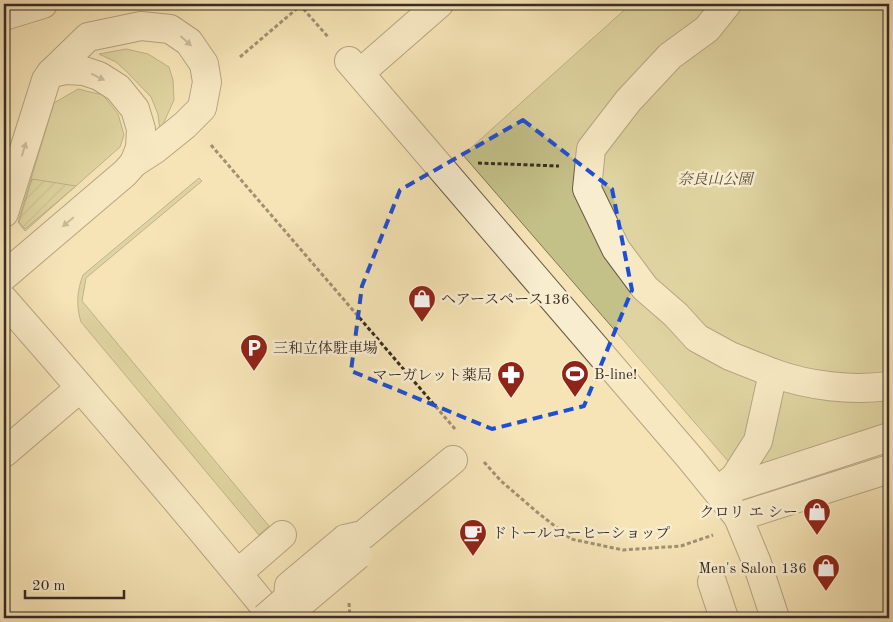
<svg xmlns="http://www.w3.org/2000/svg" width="893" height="622" font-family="'Old Standard TT','Noto Serif JP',serif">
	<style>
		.green { fill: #c4c188; stroke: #7e7656 }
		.garden { fill: url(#garden-furrows); stroke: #7e7656 }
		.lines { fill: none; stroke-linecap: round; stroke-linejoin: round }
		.minor-casing { stroke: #685a49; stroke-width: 30 }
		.path { stroke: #382c25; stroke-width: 3; stroke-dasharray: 4 2.5; stroke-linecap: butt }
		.minor { stroke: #f9edd0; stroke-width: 28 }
		.minor-bridge-casing { stroke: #685a49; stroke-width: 30; stroke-linecap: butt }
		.minor-bridge { stroke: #f9edd0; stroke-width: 28 }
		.oneway { fill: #988c7a }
		.marked { fill: none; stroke: #1d4ed8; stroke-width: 4; stroke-dasharray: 10 6; stroke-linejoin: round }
		.labels { text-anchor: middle; stroke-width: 5; stroke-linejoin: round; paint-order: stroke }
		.park-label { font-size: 15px; font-style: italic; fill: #5b513e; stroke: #f9edd0 }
		.poi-label { font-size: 15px; fill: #382c25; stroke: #f9edd0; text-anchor: start }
	</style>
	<defs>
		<pattern id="garden-furrows" width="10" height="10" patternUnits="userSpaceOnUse" patternTransform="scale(1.25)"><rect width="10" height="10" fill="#c4c188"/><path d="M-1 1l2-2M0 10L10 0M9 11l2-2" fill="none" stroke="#a09d6f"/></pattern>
	</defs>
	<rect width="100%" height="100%" fill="#f6e4b6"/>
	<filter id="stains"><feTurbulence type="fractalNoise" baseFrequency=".004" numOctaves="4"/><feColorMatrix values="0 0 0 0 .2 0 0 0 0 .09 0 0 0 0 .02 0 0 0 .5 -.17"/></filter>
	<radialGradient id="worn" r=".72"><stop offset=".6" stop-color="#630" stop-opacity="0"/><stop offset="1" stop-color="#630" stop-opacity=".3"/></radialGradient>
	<!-- green -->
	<g class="green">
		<path d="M 631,4 L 889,4 L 889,427 L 741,476 L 463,155 Z"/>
		<path d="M 126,49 L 148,54 L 169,67 L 173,80 L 174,100 L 160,131 L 158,114 L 151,97 L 126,71 L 116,62 L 99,54 Z"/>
		<path d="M 78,89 L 103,95 L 118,114 L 124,135 L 120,147 L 25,231 L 18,222 L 54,103 Z"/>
		<path d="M 199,178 L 202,181 L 86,278 L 82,301 L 269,526 L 259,535 L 81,322 C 76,306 77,290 83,275 Z"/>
	</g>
	<!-- garden -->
	<path class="garden" d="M 32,179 L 76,186 L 25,229 L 19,222 Z"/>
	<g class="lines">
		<defs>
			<g id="minor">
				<path d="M 727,4 L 707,29 L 670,56 L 628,101 L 591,149 L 587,189 L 616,249 L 645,288 L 676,315 L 697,338 L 730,356 L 773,373 L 758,441 L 735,477 L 729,482"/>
				<path d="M 4,16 L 43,4"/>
				<path d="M 349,61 L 690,458 L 738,517 L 757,563 L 775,618"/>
				<path d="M 51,73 L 66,70 L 84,71 L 99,76 L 118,88 L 135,109 L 141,129 L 140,148 L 134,163"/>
				<path d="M 360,73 L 439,4"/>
				<path d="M 4,213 L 46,80 L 51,73 L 88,37 L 141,26 L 170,29 L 189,42 L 204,64 L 207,82 L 202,108 L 185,125 L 154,150 L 134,163 L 125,173 L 4,276"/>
				<path d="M 4,300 C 96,405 186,510 274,618"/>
				<path d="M 773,373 C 809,386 851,391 889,386"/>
				<path d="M 4,453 L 80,388"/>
				<path d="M 733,488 L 889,437"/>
				<path d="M 738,517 L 889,469"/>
				<path d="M 345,539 L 363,535 L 453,460"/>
				<path d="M 238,573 L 282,535"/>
				<path d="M 712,582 L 724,618"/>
			</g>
		</defs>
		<!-- minor casing -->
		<use href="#minor" class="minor-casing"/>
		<!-- path -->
		<g class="path">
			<path d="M 299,4 L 329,38"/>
			<path d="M 240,57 L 300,6"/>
			<path d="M 211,145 L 455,429"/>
			<path d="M 478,163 L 559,166"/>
			<path d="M 484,462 L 501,481 L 537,512 L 571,539 L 623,550 L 681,546 L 713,535"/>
			<path d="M 349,603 L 350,618"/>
		</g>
		<!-- minor -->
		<use href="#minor" class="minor"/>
		<defs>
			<g id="minor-bridge">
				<path d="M 288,598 L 301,603 L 358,555"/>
				<path d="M 265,618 L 288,598 L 289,586 L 345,539"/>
			</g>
		</defs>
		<!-- minor-bridge casing -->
		<use href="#minor-bridge" class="minor-bridge-casing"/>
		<!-- minor-bridge -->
		<use href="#minor-bridge" class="minor-bridge"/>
	</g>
	<!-- one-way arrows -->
	<defs><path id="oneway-solid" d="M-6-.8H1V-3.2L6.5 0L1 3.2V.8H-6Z" transform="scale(1.25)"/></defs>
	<g class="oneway">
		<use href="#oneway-solid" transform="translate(186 41) rotate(42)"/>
		<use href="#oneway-solid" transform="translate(98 77) rotate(26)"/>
		<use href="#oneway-solid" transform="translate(24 149) rotate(-73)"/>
		<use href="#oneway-solid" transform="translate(68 222) rotate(140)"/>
	</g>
	<!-- marked area -->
	<path d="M0 0H893V622H0ZM 523,120 L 612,189 L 632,290 L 584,406 L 492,429 L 351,371 L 362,286 L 400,190 Z" fill="#f6e4b6" fill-opacity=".55" fill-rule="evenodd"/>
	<path class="marked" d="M 523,120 L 612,189 L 632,290 L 584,406 L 492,429 L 351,371 L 362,286 L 400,190 Z"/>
	<!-- icons -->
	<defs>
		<symbol id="shop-pin" viewBox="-11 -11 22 30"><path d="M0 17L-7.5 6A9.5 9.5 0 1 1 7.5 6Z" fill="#8f2418" stroke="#f9edd0"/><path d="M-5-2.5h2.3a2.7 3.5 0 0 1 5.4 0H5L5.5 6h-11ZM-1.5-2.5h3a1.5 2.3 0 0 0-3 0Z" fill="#fff"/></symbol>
		<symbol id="parking-pin" viewBox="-11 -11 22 30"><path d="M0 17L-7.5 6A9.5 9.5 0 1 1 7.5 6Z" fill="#8f2418" stroke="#f9edd0"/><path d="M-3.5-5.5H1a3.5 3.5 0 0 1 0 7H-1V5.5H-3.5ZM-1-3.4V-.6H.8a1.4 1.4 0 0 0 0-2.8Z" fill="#fff"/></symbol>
		<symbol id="stadium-pin" viewBox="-11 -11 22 30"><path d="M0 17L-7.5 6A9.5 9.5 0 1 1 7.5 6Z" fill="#8f2418" stroke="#f9edd0"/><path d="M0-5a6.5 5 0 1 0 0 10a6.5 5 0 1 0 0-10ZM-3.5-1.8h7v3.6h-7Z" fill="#fff"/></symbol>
		<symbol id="pharmacy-pin" viewBox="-11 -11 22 30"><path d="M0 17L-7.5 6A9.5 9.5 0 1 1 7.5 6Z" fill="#8f2418" stroke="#f9edd0"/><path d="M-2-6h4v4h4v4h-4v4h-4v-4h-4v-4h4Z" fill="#fff"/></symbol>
		<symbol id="cafe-pin" viewBox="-11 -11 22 30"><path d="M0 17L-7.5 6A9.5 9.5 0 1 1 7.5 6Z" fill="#8f2418" stroke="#f9edd0"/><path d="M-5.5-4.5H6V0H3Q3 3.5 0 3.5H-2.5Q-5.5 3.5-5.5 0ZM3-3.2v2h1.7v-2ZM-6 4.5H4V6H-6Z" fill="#fff"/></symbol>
	</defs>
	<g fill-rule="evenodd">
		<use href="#shop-pin" x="406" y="283" width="32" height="43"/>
		<use href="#parking-pin" x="238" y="332" width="32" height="43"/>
		<use href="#stadium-pin" x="559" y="358" width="32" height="43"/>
		<use href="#pharmacy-pin" x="495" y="359" width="32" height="43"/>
		<use href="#shop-pin" x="801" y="496" width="32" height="43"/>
		<use href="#cafe-pin" x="457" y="517" width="32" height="43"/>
		<use href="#shop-pin" x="810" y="552" width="32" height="43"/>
	</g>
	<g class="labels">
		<!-- park labels -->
		<g class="park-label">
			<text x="715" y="184">奈良山公園</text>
		</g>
		<!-- poi labels -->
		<g class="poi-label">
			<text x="441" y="304">ヘアースペース136</text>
			<text x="273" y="353">三和立体駐車場</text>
			<text x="594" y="379">B-line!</text>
			<text x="492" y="380" text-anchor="end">マーガレット薬局</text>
			<text x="798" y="517" text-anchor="end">クロリ エ シー</text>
			<text x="492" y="538">ドトールコーヒーショップ</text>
			<text x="807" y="573" text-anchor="end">Men's Salon 136</text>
		</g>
	</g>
	<!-- margin -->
	<rect width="893" height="622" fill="none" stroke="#f6e4b6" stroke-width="20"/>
	<rect x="5" y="5" width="883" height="612" fill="none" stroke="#382c25" stroke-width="2.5"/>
	<rect x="10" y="10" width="873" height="602" fill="none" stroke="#382c25"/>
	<!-- scale -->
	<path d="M25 590v8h99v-8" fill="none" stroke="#382c25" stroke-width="2.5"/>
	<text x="32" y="590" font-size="15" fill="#382c25" stroke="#f9edd0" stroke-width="4" paint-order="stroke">20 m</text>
	<rect width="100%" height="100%" filter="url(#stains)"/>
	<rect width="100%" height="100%" fill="url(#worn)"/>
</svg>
